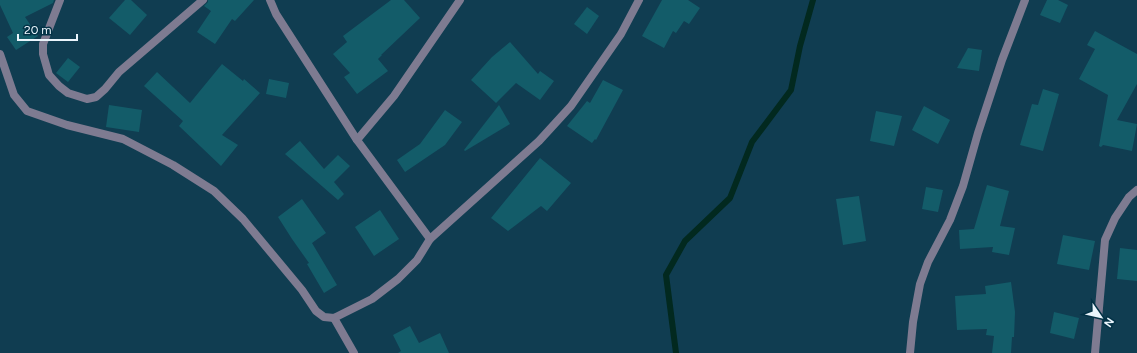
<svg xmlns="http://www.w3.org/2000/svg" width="1137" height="353" font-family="Figtree,sans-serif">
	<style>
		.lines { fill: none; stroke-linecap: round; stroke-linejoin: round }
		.stream { stroke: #02291f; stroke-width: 6 }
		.building { fill: #135c69 }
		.street { stroke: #7e7b91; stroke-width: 8 }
	</style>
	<rect width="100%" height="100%" fill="#103d51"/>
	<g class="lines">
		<!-- stream -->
		<path class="stream" d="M 676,353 L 666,275 L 685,241 L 730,198 L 752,142 L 791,90 L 800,46 L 813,0"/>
	</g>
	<!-- building -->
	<g class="building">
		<path d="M 0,0 L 54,0 L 53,3 L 25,17 L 38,36 L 16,50 L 7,37 L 13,33 L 0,5 Z"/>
		<path d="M 125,0 L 131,0 L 147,15 L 130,35 L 109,18 Z"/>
		<path d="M 208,0 L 254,0 L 235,21 L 232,19 L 215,44 L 197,32 L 211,11 L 204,6 L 208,2 Z"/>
		<path d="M 391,0 L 404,0 L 420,18 L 381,55 L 382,55 L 378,59 L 388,71 L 357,94 L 344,77 L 350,73 L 333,54 L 347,42 L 343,36 Z"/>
		<path d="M 662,0 L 688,0 L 700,8 L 689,24 L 684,21 L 676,33 L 673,31 L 664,48 L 642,36 Z"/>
		<path d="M 1047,0 L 1058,0 L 1068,5 L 1060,23 L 1040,15 Z"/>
		<path d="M 587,7 L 599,16 L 587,34 L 574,24 Z"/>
		<path d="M 1095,31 L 1137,54 L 1137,84 L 1117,120 L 1137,124 L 1132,151 L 1103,145 L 1101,147 L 1099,146 L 1108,95 L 1079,79 L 1095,49 L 1087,45 Z"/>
		<path d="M 510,42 L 538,74 L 540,71 L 554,81 L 540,100 L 516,83 L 496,103 L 471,80 L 492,57 Z"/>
		<path d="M 968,48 L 982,50 L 979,71 L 957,68 Z"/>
		<path d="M 68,58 L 80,67 L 68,82 L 56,73 Z"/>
		<path d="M 222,64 L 243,81 L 244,79 L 260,93 L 222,135 L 238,145 L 221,166 L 179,126 L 183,121 L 144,86 L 157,72 L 190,103 Z"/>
		<path d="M 269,79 L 289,83 L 286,98 L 266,94 Z"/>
		<path d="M 603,80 L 623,90 L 596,140 L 595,139 L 592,143 L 567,126 L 587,101 L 590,103 Z"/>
		<path d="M 1043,89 L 1059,94 L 1043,151 L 1020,145 L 1032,104 L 1038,105 Z"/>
		<path d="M 109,105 L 142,110 L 139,132 L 106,127 Z"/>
		<path d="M 499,105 L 510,124 L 465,151 L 464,150 Z"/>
		<path d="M 924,106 L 950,120 L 938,144 L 912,130 Z"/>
		<path d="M 445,110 L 462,122 L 445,145 L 405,172 L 397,160 L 420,144 Z"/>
		<path d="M 876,111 L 902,116 L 894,146 L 870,141 Z"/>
		<path d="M 300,141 L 324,169 L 338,155 L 350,166 L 334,182 L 344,194 L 338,200 L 285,154 Z"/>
		<path d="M 540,158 L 571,183 L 547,211 L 541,206 L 508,231 L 491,218 Z"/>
		<path d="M 987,185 L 1009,191 L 1000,226 L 1015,228 L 1009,255 L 992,252 L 993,247 L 960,249 L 959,230 L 974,229 Z"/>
		<path d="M 926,187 L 943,190 L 938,212 L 922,209 Z"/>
		<path d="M 859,196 L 866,241 L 843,245 L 836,199 Z"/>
		<path d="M 302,199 L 326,233 L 312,243 L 337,285 L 324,293 L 307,264 L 309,263 L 292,239 L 278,217 Z"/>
		<path d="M 380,210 L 399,239 L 374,256 L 355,227 Z"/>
		<path d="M 1063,235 L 1095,241 L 1089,270 L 1057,264 Z"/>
		<path d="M 1120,248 L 1137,250 L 1137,281 L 1117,279 Z"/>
		<path d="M 1011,282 L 1015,312 L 1014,337 L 1012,337 L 1011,353 L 992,353 L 994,336 L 986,335 L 987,329 L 957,330 L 955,296 L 986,294 L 985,286 Z"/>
		<path d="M 1054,312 L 1079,318 L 1074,339 L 1050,333 Z"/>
		<path d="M 410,326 L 419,343 L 440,333 L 449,353 L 398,353 L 401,351 L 393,335 Z"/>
	</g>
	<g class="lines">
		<!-- street -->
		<g class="street">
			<path d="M 60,0 L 43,44 L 43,54 L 49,75 L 59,86 L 68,93 L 87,99 L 96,97 L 105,89 L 119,72 L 203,0"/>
			<path d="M 270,0 L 276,14 L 357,140 L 430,239"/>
			<path d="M 0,54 L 14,95 L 27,111 L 67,125 L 123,139 L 173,165 L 214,191 L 243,219 L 302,290 L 316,311 L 324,317 L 334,318 L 372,299 L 398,279 L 417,260 L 430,239 L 539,141 L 571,106 L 621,34 L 639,0"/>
			<path d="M 357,140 L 394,96 L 460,0"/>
			<path d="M 334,318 L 354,353"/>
			<path d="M 910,353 L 913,322 L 920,284 L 928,262 L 950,220 L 963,186 L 978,133 L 1002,60 L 1025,0"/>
			<path d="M 1095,353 L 1105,240 L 1115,218 L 1129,197 L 1137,190"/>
		</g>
	</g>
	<!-- north arrow -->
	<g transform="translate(1101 317) rotate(124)" stroke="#033246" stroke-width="3" paint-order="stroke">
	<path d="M0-3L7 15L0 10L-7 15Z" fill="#eaf5fc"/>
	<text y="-6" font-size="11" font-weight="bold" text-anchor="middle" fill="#eaf5fc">N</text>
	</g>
	<!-- scale -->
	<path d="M18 34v6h59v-6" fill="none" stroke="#eaf5fc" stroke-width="2"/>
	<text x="24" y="34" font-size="12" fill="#eaf5fc" stroke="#033246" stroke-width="3" paint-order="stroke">20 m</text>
</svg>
